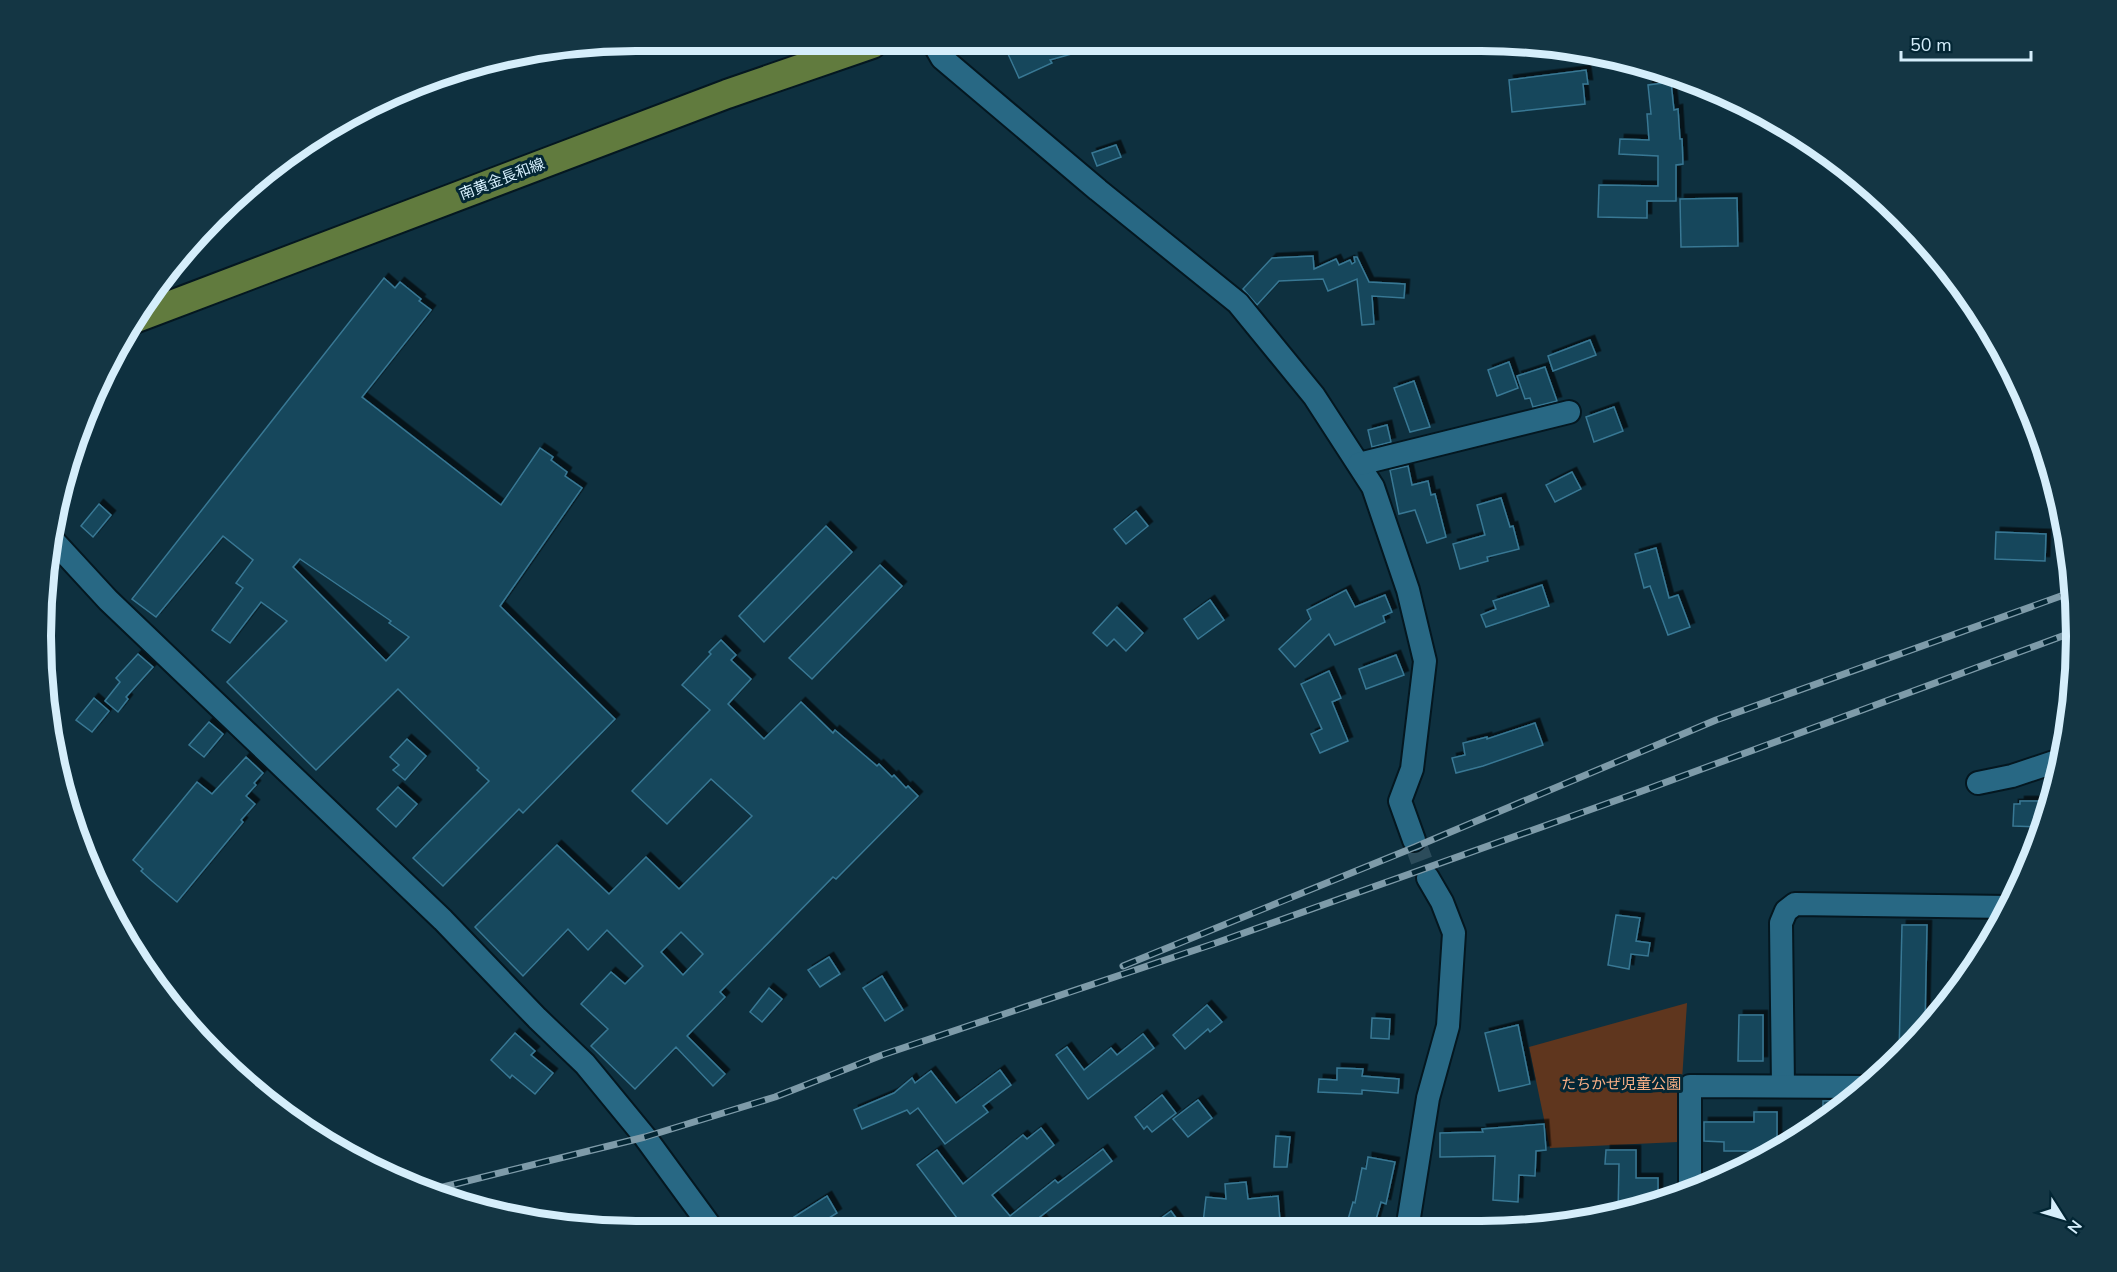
<svg xmlns="http://www.w3.org/2000/svg" width="2117" height="1272" font-family="'Nunito Sans','Noto Sans JP',sans-serif">
	<style>
		.green { fill: #5f361e }
		.building { fill: #15465b; stroke: #397894; stroke-width: 1.5; fill-rule: evenodd; filter: url(#shadow) }
		.lines { fill: none; stroke-linecap: round; stroke-linejoin: round }
		.minor-tunnel { stroke: #2c4c5b; stroke-width: 22; stroke-dasharray: 22 11; stroke-linecap: butt }
		.minor-casing { stroke: #041720; stroke-width: 26 }
		.major-casing { stroke: #041720; stroke-width: 32 }
		.minor { stroke: #286884; stroke-width: 22 }
		.major { stroke: #617b3e; stroke-width: 28 }
		.rail-casing { stroke: #7e9ba9; stroke-width: 7 }
		.rail { stroke: #032634; stroke-width: 4.5; stroke-dasharray: 14; stroke-linecap: butt }
		.labels { text-anchor: middle; stroke-width: 6; stroke-linejoin: round; paint-order: stroke }
		.street-label { font-size: 15px; fill: #d5eefb; stroke: #032634 }
		.park-label { font-size: 15px; fill: #fab086; stroke: #032634 }
		.rim { fill: none; stroke: #d5eefb; stroke-width: 8 }
	</style>
	<defs>
		<filter id="shadow"><feDropShadow dx="4.5" dy="-4.5" stdDeviation="0" flood-color="#0009"/></filter>
	</defs>
	<rect width="100%" height="100%" fill="#0e303f"/>
	<!-- green -->
	<path class="green" d="M 1687,1003 L 1678,1142 L 1550,1148 L 1529,1047 Z"/>
	<!-- building -->
	<g class="building">
		<path d="M 1031,44 L 1093,44 L 1093,48 L 1050,60 L 1052,63 L 1019,78 L 1008,54 Z"/>
		<path d="M 1586,70 L 1588,84 L 1583,84 L 1585,104 L 1512,112 L 1509,80 Z"/>
		<path d="M 1671,82 L 1674,110 L 1678,109 L 1680,139 L 1682,139 L 1683,164 L 1676,165 L 1676,201 L 1647,201 L 1647,218 L 1598,217 L 1599,185 L 1658,186 L 1658,156 L 1619,154 L 1620,139 L 1649,140 L 1647,114 L 1651,114 L 1648,85 Z"/>
		<path d="M 1116,145 L 1121,157 L 1097,166 L 1092,153 Z"/>
		<path d="M 1737,198 L 1738,246 L 1681,247 L 1680,199 Z"/>
		<path d="M 1313,256 L 1314,269 L 1336,259 L 1339,265 L 1350,260 L 1352,264 L 1355,262 L 1354,257 L 1357,257 L 1369,282 L 1405,284 L 1404,298 L 1372,296 L 1374,324 L 1362,325 L 1357,279 L 1328,291 L 1323,279 L 1279,281 L 1257,305 L 1243,289 L 1272,258 Z"/>
		<path d="M 384,278 L 395,288 L 400,282 L 421,299 L 419,301 L 431,310 L 362,397 L 501,505 L 540,448 L 553,457 L 551,460 L 567,472 L 565,476 L 582,488 L 500,606 L 615,719 L 523,813 L 519,809 L 443,886 L 413,858 L 489,781 L 477,770 L 479,768 L 398,689 L 316,770 L 227,682 L 287,621 L 261,602 L 230,643 L 212,630 L 243,588 L 236,583 L 253,560 L 223,536 L 156,617 L 132,599 ZM 300,559 L 391,621 L 389,623 L 409,637 L 386,661 L 293,567 Z"/>
		<path d="M 1590,340 L 1596,355 L 1553,371 L 1548,356 Z"/>
		<path d="M 1509,362 L 1518,388 L 1497,396 L 1488,370 Z"/>
		<path d="M 1545,367 L 1557,401 L 1533,407 L 1530,398 L 1525,399 L 1517,376 Z"/>
		<path d="M 1414,381 L 1430,427 L 1410,432 L 1394,388 Z"/>
		<path d="M 1614,407 L 1623,431 L 1594,442 L 1586,417 Z"/>
		<path d="M 1387,425 L 1391,442 L 1372,447 L 1368,430 Z"/>
		<path d="M 1408,466 L 1412,485 L 1428,481 L 1431,495 L 1435,494 L 1446,537 L 1427,543 L 1415,510 L 1399,514 L 1390,470 Z"/>
		<path d="M 1572,472 L 1581,489 L 1555,502 L 1546,485 Z"/>
		<path d="M 1501,498 L 1510,527 L 1513,526 L 1519,549 L 1487,557 L 1488,561 L 1460,569 L 1453,544 L 1485,535 L 1477,505 Z"/>
		<path d="M 99,504 L 111,515 L 93,537 L 81,526 Z"/>
		<path d="M 1136,511 L 1148,526 L 1126,544 L 1114,529 Z"/>
		<path d="M 826,526 L 852,552 L 764,642 L 739,616 Z"/>
		<path d="M 1996,532 L 2046,534 L 2045,561 L 1995,559 Z"/>
		<path d="M 1656,548 L 1669,598 L 1678,595 L 1690,627 L 1668,635 L 1650,586 L 1644,588 L 1635,554 Z"/>
		<path d="M 880,565 L 902,586 L 812,679 L 789,658 Z"/>
		<path d="M 1542,585 L 1549,606 L 1486,627 L 1481,615 L 1496,609 L 1493,601 Z"/>
		<path d="M 1346,590 L 1355,607 L 1385,595 L 1392,612 L 1383,616 L 1385,622 L 1335,645 L 1329,634 L 1295,667 L 1279,649 L 1311,619 L 1307,610 Z"/>
		<path d="M 1210,600 L 1224,620 L 1198,639 L 1184,619 Z"/>
		<path d="M 1117,607 L 1143,633 L 1126,651 L 1114,639 L 1107,646 L 1093,633 Z"/>
		<path d="M 721,640 L 736,655 L 731,660 L 751,679 L 728,704 L 764,739 L 801,702 L 833,733 L 835,730 L 877,766 L 879,764 L 892,777 L 894,775 L 906,788 L 908,786 L 918,796 L 836,879 L 833,877 L 720,992 L 725,997 L 687,1036 L 725,1074 L 713,1086 L 676,1047 L 635,1089 L 591,1046 L 608,1029 L 581,1004 L 611,972 L 625,984 L 643,966 L 607,930 L 588,950 L 568,929 L 523,976 L 475,927 L 557,845 L 609,894 L 646,857 L 679,889 L 752,816 L 711,779 L 667,824 L 632,791 L 710,710 L 682,685 L 711,654 L 709,652 ZM 681,932 L 703,954 L 683,975 L 661,952 Z"/>
		<path d="M 138,654 L 153,667 L 126,697 L 128,699 L 118,712 L 105,701 L 120,682 L 116,678 Z"/>
		<path d="M 1396,655 L 1404,675 L 1366,689 L 1359,669 Z"/>
		<path d="M 1329,671 L 1341,698 L 1332,702 L 1348,741 L 1320,753 L 1311,734 L 1322,729 L 1301,684 Z"/>
		<path d="M 94,698 L 109,711 L 92,732 L 76,720 Z"/>
		<path d="M 209,722 L 223,734 L 204,757 L 189,745 Z"/>
		<path d="M 1535,723 L 1543,745 L 1483,766 L 1456,773 L 1452,758 L 1465,755 L 1463,743 L 1487,737 L 1487,739 Z"/>
		<path d="M 407,739 L 426,756 L 405,780 L 393,770 L 399,765 L 390,757 Z"/>
		<path d="M 246,757 L 263,773 L 254,783 L 256,785 L 246,796 L 255,804 L 241,820 L 243,822 L 177,902 L 152,881 L 141,871 L 143,869 L 133,860 L 197,782 L 212,794 Z"/>
		<path d="M 398,787 L 417,804 L 396,827 L 377,809 Z"/>
		<path d="M 2020,801 L 2050,801 L 2042,827 L 2013,826 L 2014,804 L 2020,804 Z"/>
		<path d="M 1616,915 L 1640,918 L 1636,941 L 1650,943 L 1648,956 L 1631,954 L 1629,969 L 1608,965 Z"/>
		<path d="M 1902,925 L 1927,925 L 1925,1025 L 1899,1055 Z"/>
		<path d="M 829,957 L 840,974 L 820,987 L 808,970 Z"/>
		<path d="M 882,976 L 903,1010 L 885,1021 L 863,988 Z"/>
		<path d="M 769,988 L 782,999 L 762,1022 L 750,1012 Z"/>
		<path d="M 1207,1005 L 1222,1022 L 1210,1032 L 1208,1029 L 1185,1049 L 1173,1035 Z"/>
		<path d="M 1739,1015 L 1763,1015 L 1763,1061 L 1738,1061 Z"/>
		<path d="M 1372,1018 L 1390,1019 L 1389,1039 L 1371,1038 Z"/>
		<path d="M 1518,1025 L 1530,1084 L 1499,1091 L 1485,1033 Z"/>
		<path d="M 515,1033 L 535,1051 L 531,1055 L 553,1073 L 535,1094 L 512,1075 L 510,1078 L 491,1060 Z"/>
		<path d="M 1143,1034 L 1154,1048 L 1088,1099 L 1056,1055 L 1067,1047 L 1084,1070 L 1111,1048 L 1117,1055 Z"/>
		<path d="M 1337,1068 L 1363,1069 L 1362,1076 L 1399,1079 L 1398,1093 L 1362,1090 L 1362,1094 L 1318,1092 L 1319,1079 L 1337,1080 Z"/>
		<path d="M 1000,1070 L 1011,1085 L 983,1106 L 988,1112 L 945,1144 L 918,1108 L 910,1114 L 907,1110 L 862,1129 L 854,1110 L 894,1093 L 912,1078 L 915,1083 L 931,1071 L 956,1103 Z"/>
		<path d="M 1162,1095 L 1176,1113 L 1152,1132 L 1147,1126 L 1144,1129 L 1135,1117 Z"/>
		<path d="M 1198,1100 L 1212,1118 L 1188,1137 L 1173,1119 Z"/>
		<path d="M 1850,1100 L 1834,1112 L 1823,1120 L 1823,1101 Z"/>
		<path d="M 1754,1112 L 1777,1112 L 1777,1137 L 1798,1138 L 1778,1152 L 1754,1162 L 1754,1151 L 1724,1151 L 1724,1142 L 1704,1141 L 1704,1122 L 1754,1122 Z"/>
		<path d="M 1544,1124 L 1546,1150 L 1536,1151 L 1535,1176 L 1519,1175 L 1518,1202 L 1493,1200 L 1495,1156 L 1440,1157 L 1440,1133 L 1483,1132 L 1482,1129 Z"/>
		<path d="M 1041,1128 L 1054,1145 L 992,1195 L 1010,1216 L 1055,1180 L 1058,1183 L 1103,1149 L 1112,1161 L 1040,1217 L 1050,1230 L 966,1230 L 917,1165 L 937,1150 L 963,1184 L 1023,1135 L 1027,1139 Z"/>
		<path d="M 1276,1136 L 1290,1137 L 1287,1167 L 1274,1167 Z"/>
		<path d="M 1606,1150 L 1636,1150 L 1636,1178 L 1658,1178 L 1658,1202 L 1635,1211 L 1618,1214 L 1619,1164 L 1605,1164 Z"/>
		<path d="M 1368,1157 L 1395,1162 L 1386,1204 L 1381,1202 L 1373,1230 L 1345,1230 L 1353,1202 L 1355,1203 L 1362,1168 L 1366,1169 Z"/>
		<path d="M 1246,1182 L 1248,1199 L 1278,1196 L 1280,1221 L 1236,1226 L 1203,1223 L 1206,1197 L 1226,1199 L 1225,1184 Z"/>
		<path d="M 827,1196 L 837,1213 L 810,1230 L 802,1230 L 794,1217 Z"/>
		<path d="M 1171,1211 L 1185,1230 L 1145,1230 Z"/>
	</g>
	<g class="lines">
		<!-- minor-tunnel -->
		<path class="minor-tunnel" d="M 1414,840 L 1428,878"/>
		<defs>
			<g id="minor">
				<path d="M 934,44 L 942,58 L 1098,190 L 1238,303 L 1314,396 L 1373,487 L 1408,590 L 1425,661 L 1412,769 L 1400,801 L 1414,840"/>
				<path d="M 1359,464 L 1569,412"/>
				<path d="M 50,537 L 108,600 L 443,920 L 537,1018 L 585,1064 L 645,1137 L 713,1230"/>
				<path d="M 1978,783 L 2012,776 L 2063,759"/>
				<path d="M 1783,1086 L 1781,923 L 1786,911 L 1795,904 L 2008,907"/>
				<path d="M 1690,1189 L 1690,1086 L 1870,1087"/>
				<path d="M 1407,1230 L 1428,1098 L 1448,1026 L 1454,933 L 1442,902 L 1428,878"/>
			</g>
			<path id="major" d="M 134,319 L 727,94 L 872,44"/>
		</defs>
		<!-- minor casing -->
		<use href="#minor" class="minor-casing"/>
		<!-- major casing -->
		<use href="#major" class="major-casing"/>
		<!-- minor -->
		<use href="#minor" class="minor"/>
		<!-- major -->
		<use href="#major" class="major"/>
		<defs>
			<g id="rail">
				<path d="M 1123,966 L 1415,847 L 1716,720 L 2072,592"/>
				<path d="M 427,1191 L 645,1137 L 775,1097 L 882,1055 L 1213,944 L 1634,794 L 2076,631"/>
			</g>
		</defs>
		<!-- rail casing -->
		<use href="#rail" class="rail-casing"/>
		<!-- rail -->
		<use href="#rail" class="rail"/>
	</g>
	<g class="labels">
		<!-- street labels -->
		<g class="street-label">
			<text transform="translate(502 179) rotate(-21)" y="5">南黄金長和線</text>
		</g>
		<!-- park labels -->
		<g class="park-label">
			<text x="1621" y="1089">たちかぜ児童公園</text>
		</g>
	</g>
	<!-- crop -->
	<path d="M0 0H2117V1272H0ZM636 51H1481A585 585 0 0 1 2066 636V636A585 585 0 0 1 1481 1221H636A585 585 0 0 1 51 636V636A585 585 0 0 1 636 51Z" fill="#143644" fill-rule="evenodd"/>
	<path class="rim" d="M636 51H1481A585 585 0 0 1 2066 636V636A585 585 0 0 1 1481 1221H636A585 585 0 0 1 51 636V636A585 585 0 0 1 636 51Z"/>
	<!-- north arrow -->
	<g transform="translate(2063 1218) rotate(127)" stroke="#032634" stroke-width="4.5" paint-order="stroke">
	<path d="M0-4.5L10 22L0 15L-10 22Z" fill="#d5eefb"/>
	<text y="-9" font-size="16" font-weight="bold" text-anchor="middle" fill="#d5eefb">N</text>
	</g>
	<!-- scale -->
	<path d="M1901 51v9h130v-9" fill="none" stroke="#d5eefb" stroke-width="3"/>
	<text x="1910" y="51" font-size="18" fill="#d5eefb" stroke="#032634" stroke-width="4.5" paint-order="stroke">50 m</text>
</svg>
